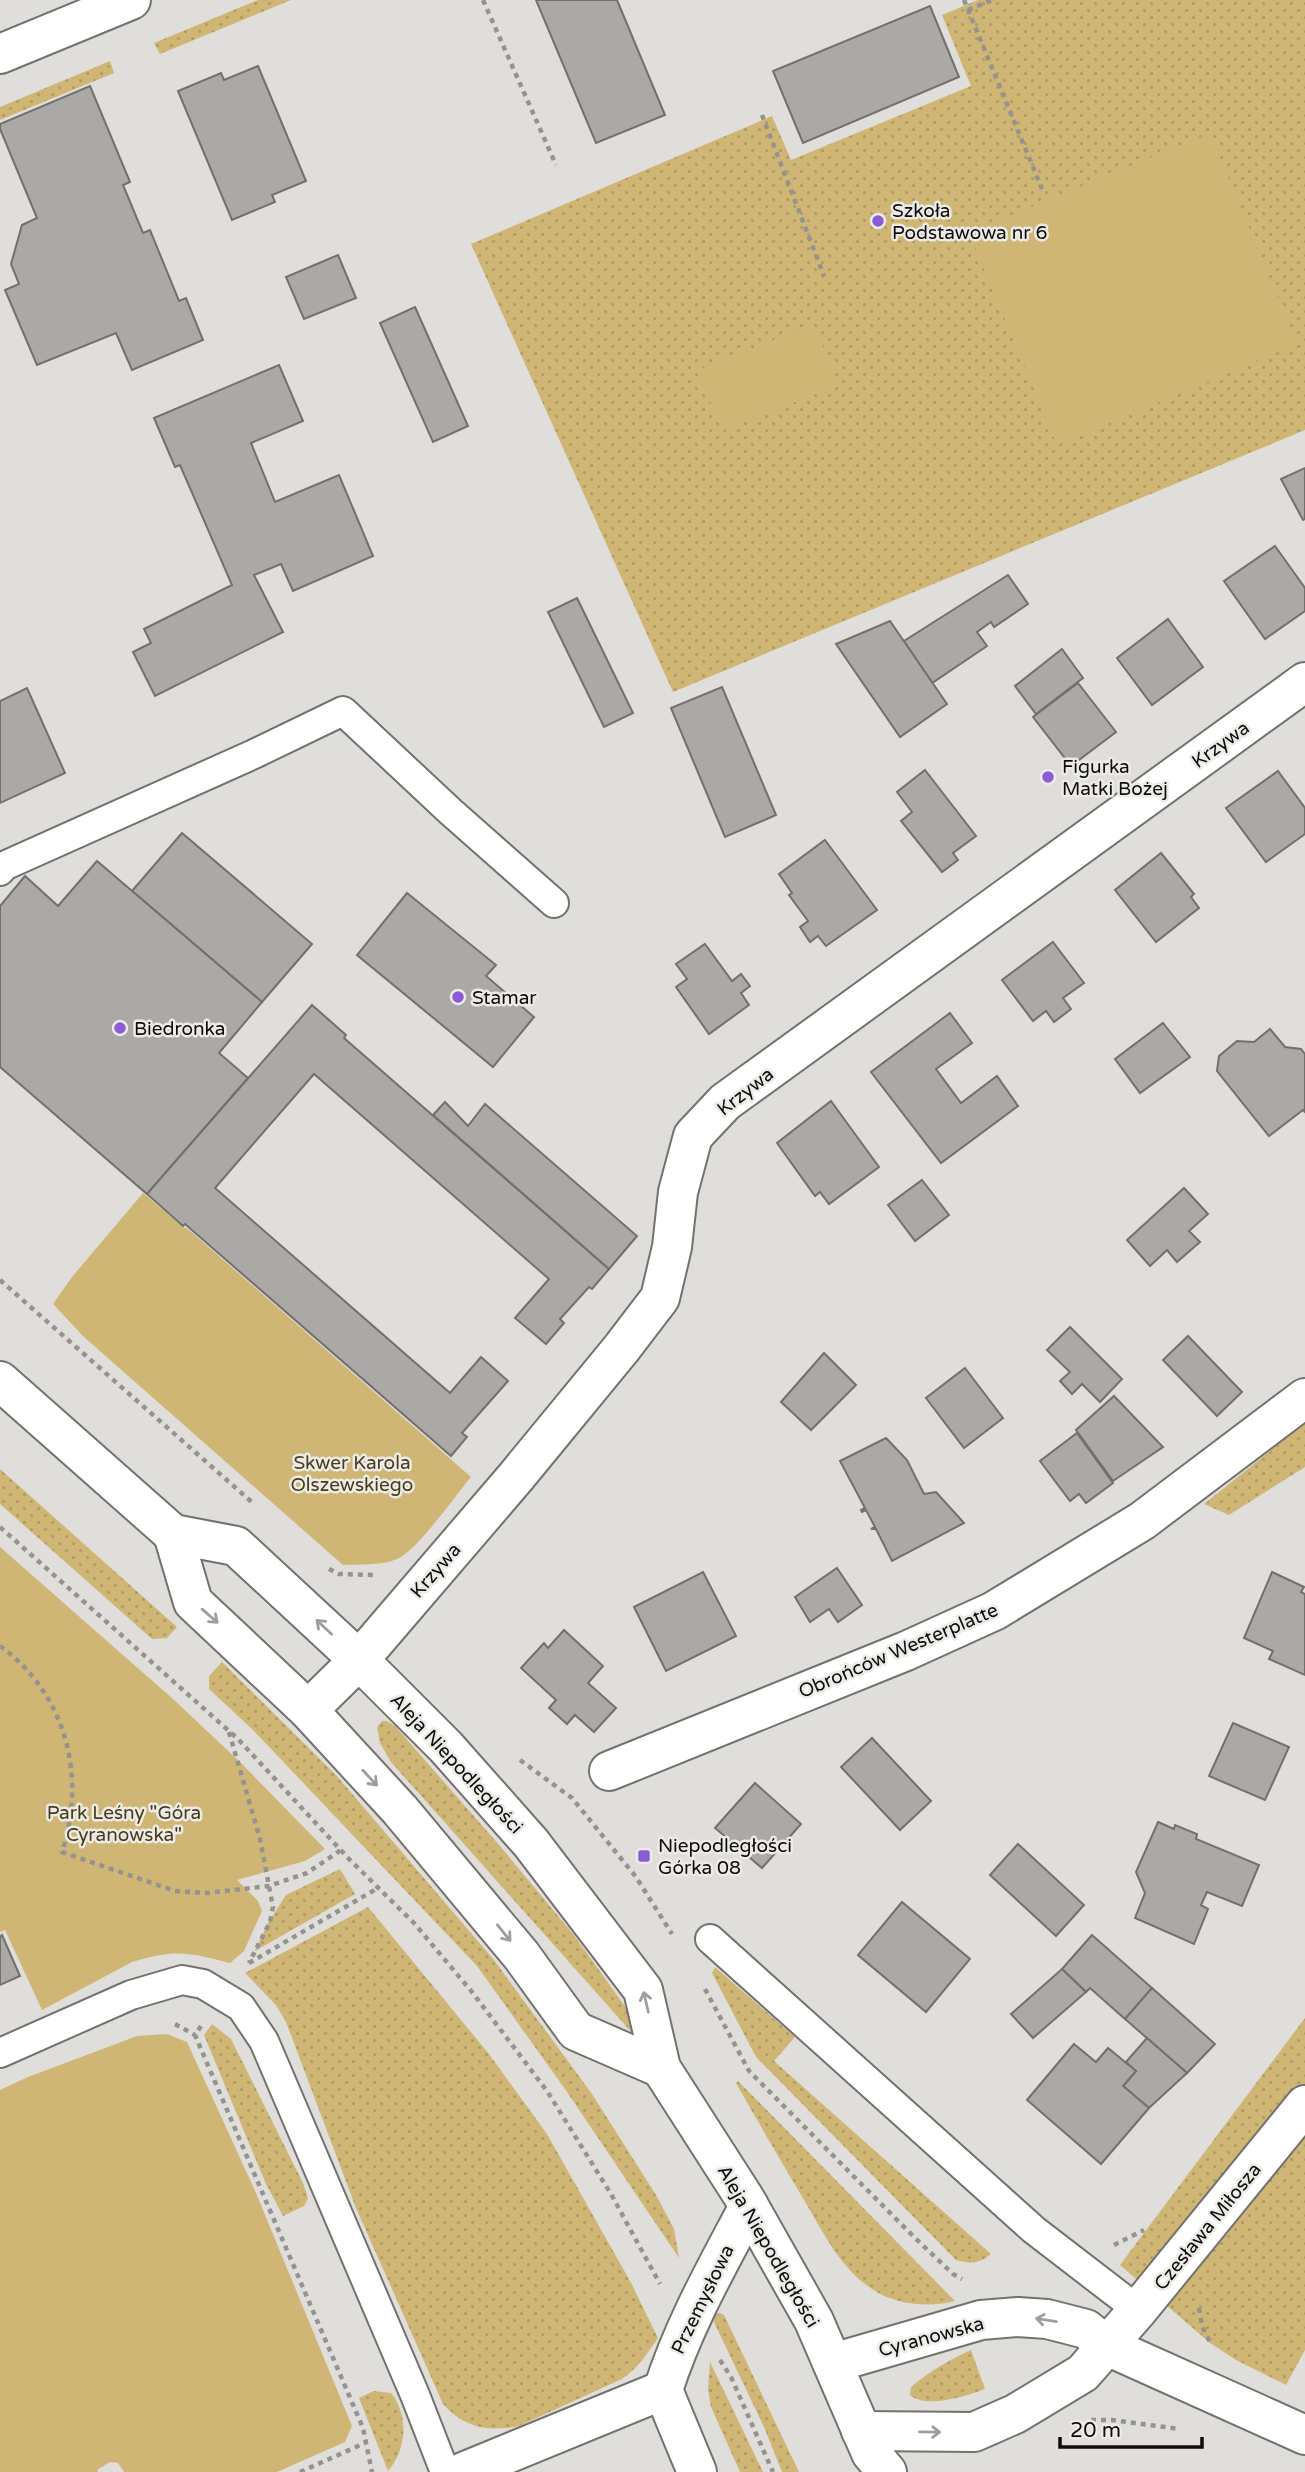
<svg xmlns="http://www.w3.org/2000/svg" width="1305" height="2472" font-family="'Varela Round',sans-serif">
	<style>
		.grass { fill: url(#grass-dots) }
		.park { fill: #d0b675 }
		.building { fill: #aba9a5; stroke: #72706d; stroke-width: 2 }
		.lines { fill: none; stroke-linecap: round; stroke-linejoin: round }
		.service-casing { stroke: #73726e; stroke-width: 32 }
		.minor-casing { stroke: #73726e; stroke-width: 42 }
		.tertiary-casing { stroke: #73726e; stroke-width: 42 }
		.path { stroke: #949390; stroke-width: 4.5; stroke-dasharray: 5 5; stroke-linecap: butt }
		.service { stroke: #fff; stroke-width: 28 }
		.minor { stroke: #fff; stroke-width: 38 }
		.tertiary { stroke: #fff; stroke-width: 38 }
		.oneway { stroke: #9f9e9e }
		.poi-dot { fill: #8b5cd5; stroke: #edebe7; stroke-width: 2.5 }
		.labels { text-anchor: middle; stroke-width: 5; stroke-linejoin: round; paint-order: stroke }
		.poi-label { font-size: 19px; fill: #0e0d0c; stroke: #edebe7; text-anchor: start }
		.street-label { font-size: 19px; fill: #0e0d0c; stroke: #edebe7 }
		.park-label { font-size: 19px; fill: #473b1a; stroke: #edebe7 }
	</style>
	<defs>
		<pattern id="grass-dots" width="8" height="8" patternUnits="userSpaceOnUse" patternTransform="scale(1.75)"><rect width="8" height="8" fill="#d0b675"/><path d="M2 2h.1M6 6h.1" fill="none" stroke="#b19b64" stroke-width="1.8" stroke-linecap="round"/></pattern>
	</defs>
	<rect width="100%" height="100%" fill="#e0deda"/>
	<!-- grass -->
	<g class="grass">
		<path d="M 258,0 L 291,0 L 160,54 L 154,43 Z"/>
		<path d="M 978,0 L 1305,0 L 1305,430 L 673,692 L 471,244 L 772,116 L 791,160 L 971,86 L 942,15 Z"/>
		<path d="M 110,61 L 114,73 L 0,120 L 0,107 Z"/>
		<path d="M 1305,1423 L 1305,1467 L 1229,1515 L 1204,1504 Z"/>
		<path d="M 0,1469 L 177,1627 L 167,1638 L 152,1639 L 0,1504 Z"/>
		<path d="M 222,1662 L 336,1775 L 494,1960 L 592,2094 L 656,2195 L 674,2229 L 679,2258 L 565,2089 L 477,1966 L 253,1730 L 209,1689 L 209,1676 Z"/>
		<path d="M 382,1721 L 387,1721 L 395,1726 L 500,1846 L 573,1934 L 642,2030 L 634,2035 L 391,1762 L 380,1743 L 377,1727 Z"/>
		<path d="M 340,1869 L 355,1894 L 255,1951 L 267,1925 L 286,1895 Z"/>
		<path d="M 368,1907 L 489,2054 L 547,2134 L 630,2281 L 658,2338 C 647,2354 638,2368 622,2379 L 519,2426 C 489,2432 464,2428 443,2404 L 356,2208 L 286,2022 L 276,2005 L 245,1973 Z"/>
		<path d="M 715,1967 L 795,2037 L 774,2061 L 991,2254 C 979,2264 970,2264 956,2260 L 756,2057 L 712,1973 Z"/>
		<path d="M 1305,2018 L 1305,2350 L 1286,2385 L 1236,2360 L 1210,2343 L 1120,2265 Z"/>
		<path d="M 212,2024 L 231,2039 L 303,2183 L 308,2198 L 304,2206 L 283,2216 L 266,2184 L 204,2035 Z"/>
		<path d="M 738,2081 L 955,2301 C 929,2308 895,2305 872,2289 C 840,2268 823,2232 804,2200 C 781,2161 758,2122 736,2083 Z"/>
		<path d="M 720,2313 L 724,2315 L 799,2472 L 782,2472 L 764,2427 L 711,2316 Z"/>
		<path d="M 971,2350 L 985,2389 C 967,2396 925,2409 910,2395 L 911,2387 C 930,2371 949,2360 971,2350 Z"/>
		<path d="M 710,2362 L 763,2472 L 740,2472 L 711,2407 L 708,2389 Z"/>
		<path d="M 374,2391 L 391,2393 C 409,2415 407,2449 388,2471 L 359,2398 Z"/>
	</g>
	<!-- park -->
	<g class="park">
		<path d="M 1210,133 L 1297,344 L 1057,445 L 969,233 Z"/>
		<path d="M 814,324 L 838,385 L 722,431 L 697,370 Z"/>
		<path d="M 143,1193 L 183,1227 L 188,1229 L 471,1477 C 455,1496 417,1551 397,1559 C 381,1566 360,1564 343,1565 L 84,1337 L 53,1304 L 72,1277 Z"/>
		<path d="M 0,1547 L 173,1699 L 241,1763 L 325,1849 L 305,1861 L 237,1880 L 258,1901 L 262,1911 L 244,1951 L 230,1963 C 188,1952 174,1949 132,1962 L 42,2010 L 5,1930 L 0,1932 Z"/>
		<path d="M 167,2034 L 187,2042 L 256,2193 L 352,2426 L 345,2442 L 277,2472 L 124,2472 L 118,2463 L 110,2462 L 97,2470 L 98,2472 L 0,2472 L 0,2090 L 28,2077 L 137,2036 Z"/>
	</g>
	<!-- building -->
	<g class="building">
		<path d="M 536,0 L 617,0 L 665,115 L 596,143 Z"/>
		<path d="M 930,6 L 959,77 L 803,143 L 773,71 Z"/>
		<path d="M 258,66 L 306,181 L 272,195 L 275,202 L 232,220 L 178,91 L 221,73 L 224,80 Z"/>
		<path d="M 90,86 L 130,182 L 123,185 L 143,233 L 150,230 L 179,301 L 186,298 L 203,340 L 132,370 L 116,333 L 37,365 L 5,290 L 19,284 L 11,264 L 22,225 L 37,218 L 0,129 L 0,124 Z"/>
		<path d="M 338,255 L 356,298 L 304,319 L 286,277 Z"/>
		<path d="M 415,307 L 468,426 L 433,442 L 380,323 Z"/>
		<path d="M 279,365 L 303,421 L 251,443 L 275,502 L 339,475 L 373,556 L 293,591 L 281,564 L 254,575 L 283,632 L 155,696 L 133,652 L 151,643 L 144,629 L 232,585 L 180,465 L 175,467 L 154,418 Z"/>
		<path d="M 1305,468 L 1305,519 L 1303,520 L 1281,479 Z"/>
		<path d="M 1275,546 L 1305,588 L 1305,611 L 1265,639 L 1224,581 Z"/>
		<path d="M 1008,575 L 1028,604 L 994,627 L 991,622 L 977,632 L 987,646 L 932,683 L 904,641 Z"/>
		<path d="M 577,598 L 633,713 L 604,727 L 548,612 Z"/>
		<path d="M 1168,619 L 1203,667 L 1152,705 L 1117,658 Z"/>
		<path d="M 890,621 L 947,704 L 900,737 L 836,644 Z"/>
		<path d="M 1062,649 L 1083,678 L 1036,714 L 1015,686 Z"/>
		<path d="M 1078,683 L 1116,732 L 1071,766 L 1033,717 Z"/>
		<path d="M 722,687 L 776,815 L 725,837 L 671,708 Z"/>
		<path d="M 27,688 L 65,773 L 0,803 L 0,701 Z"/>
		<path d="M 925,770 L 976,836 L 953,853 L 958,860 L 942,872 L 901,821 L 912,812 L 897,792 Z"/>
		<path d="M 1278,771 L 1305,808 L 1305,834 L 1266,862 L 1226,808 Z"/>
		<path d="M 182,833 L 312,944 L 262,1002 L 132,891 Z"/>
		<path d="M 825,840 L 877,910 L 826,946 L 818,936 L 810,942 L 800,927 L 808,921 L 789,895 L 792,893 L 779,874 Z"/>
		<path d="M 1161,853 L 1194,894 L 1191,897 L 1199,908 L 1156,942 L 1115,890 Z"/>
		<path d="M 97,861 L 262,1002 L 219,1053 L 248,1078 L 147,1194 L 0,1067 L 0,906 L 25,876 L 58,906 Z"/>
		<path d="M 407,893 L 496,965 L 486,976 L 534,1017 L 493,1067 L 357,955 Z"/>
		<path d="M 1053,942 L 1084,983 L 1063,998 L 1071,1009 L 1054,1022 L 1046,1011 L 1033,1021 L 1002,980 Z"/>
		<path d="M 705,944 L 732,981 L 741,974 L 750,986 L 741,993 L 749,1005 L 709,1034 L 676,987 L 687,979 L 676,964 Z"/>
		<path d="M 312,1005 L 346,1035 L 344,1038 L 609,1269 L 592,1289 L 589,1287 L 560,1319 L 564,1323 L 546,1344 L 515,1318 L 549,1279 L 314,1074 L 215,1188 L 450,1393 L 481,1357 L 508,1381 L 462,1433 L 467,1437 L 451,1456 L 185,1224 L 183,1226 L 147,1194 Z"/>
		<path d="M 950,1013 L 972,1043 L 936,1069 L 961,1103 L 997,1076 L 1018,1106 L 941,1163 L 871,1072 Z"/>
		<path d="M 1163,1023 L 1190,1057 L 1140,1093 L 1115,1059 Z"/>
		<path d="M 1270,1029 L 1285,1047 L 1301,1049 L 1305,1054 L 1305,1112 L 1303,1110 L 1269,1136 L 1217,1071 L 1219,1056 L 1237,1041 L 1254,1042 Z"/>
		<path d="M 831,1101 L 879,1167 L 829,1204 L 820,1192 L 815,1196 L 777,1143 Z"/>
		<path d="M 445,1102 L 468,1126 L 485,1104 L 637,1236 L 609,1269 L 433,1115 Z"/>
		<path d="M 922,1180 L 949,1215 L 915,1241 L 888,1205 Z"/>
		<path d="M 1184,1188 L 1208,1214 L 1189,1231 L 1200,1242 L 1177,1262 L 1167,1250 L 1150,1266 L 1127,1240 Z"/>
		<path d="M 1070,1327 L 1122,1379 L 1100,1402 L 1082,1384 L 1072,1394 L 1060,1381 L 1070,1372 L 1047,1350 Z"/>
		<path d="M 1188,1336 L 1242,1392 L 1217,1416 L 1163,1360 Z"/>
		<path d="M 824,1353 L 856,1385 L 811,1430 L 781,1402 Z"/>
		<path d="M 965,1368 L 1003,1418 L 964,1448 L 926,1398 Z"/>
		<path d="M 1114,1396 L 1163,1447 L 1113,1481 L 1076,1430 Z"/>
		<path d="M 1077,1433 L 1113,1483 L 1086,1503 L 1079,1494 L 1070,1501 L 1040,1461 Z"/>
		<path d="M 886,1438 L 907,1460 L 924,1494 L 936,1492 L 964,1523 L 892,1561 L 876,1529 L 871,1529 L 875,1527 L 866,1510 L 862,1512 L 861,1510 L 865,1508 L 840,1461 Z"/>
		<path d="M 837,1568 L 862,1605 L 838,1622 L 829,1609 L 810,1622 L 795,1597 Z"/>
		<path d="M 703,1572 L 736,1636 L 666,1671 L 634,1607 Z"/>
		<path d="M 1272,1572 L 1304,1587 L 1301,1592 L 1305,1594 L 1305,1675 L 1269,1659 L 1273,1651 L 1244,1638 Z"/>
		<path d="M 564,1630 L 603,1666 L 588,1683 L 616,1708 L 594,1732 L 575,1715 L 567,1724 L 549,1708 L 556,1700 L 521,1668 L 544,1643 L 548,1648 Z"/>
		<path d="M 1233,1723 L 1289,1747 L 1265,1800 L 1209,1776 Z"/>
		<path d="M 872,1738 L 931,1801 L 900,1830 L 841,1767 Z"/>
		<path d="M 755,1783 L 801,1824 L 762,1868 L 715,1828 Z"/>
		<path d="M 1158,1822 L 1174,1829 L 1175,1825 L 1197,1834 L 1196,1839 L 1259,1865 L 1242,1906 L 1207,1892 L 1201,1905 L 1208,1909 L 1194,1944 L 1135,1918 L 1145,1893 L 1136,1872 Z"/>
		<path d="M 1018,1844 L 1084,1905 L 1056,1936 L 990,1875 Z"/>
		<path d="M 902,1902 L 970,1959 L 926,2012 L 858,1955 Z"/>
		<path d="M 2,1935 L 20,1976 L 0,1985 L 0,1937 Z"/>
		<path d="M 1092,1935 L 1152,1988 L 1125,2019 L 1090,1988 L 1086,1992 L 1062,1969 Z"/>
		<path d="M 1062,1969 L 1086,1992 L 1033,2038 L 1011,2014 Z"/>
		<path d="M 1152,1988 L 1215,2044 L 1187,2073 L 1125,2019 Z"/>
		<path d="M 1147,2038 L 1187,2073 L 1149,2108 L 1123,2086 L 1136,2071 L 1126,2062 Z"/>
		<path d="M 1074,2044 L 1096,2062 L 1108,2048 L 1136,2071 L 1123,2086 L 1149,2108 L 1101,2164 L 1027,2100 Z"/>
	</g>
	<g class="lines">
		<defs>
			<g id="service">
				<path d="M 0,871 L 4,866 L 254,754 L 343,711 L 451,812 L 554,903"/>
				<path d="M 710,1939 L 1034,2230 L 1138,2310"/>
				<path d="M 0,2053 L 131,1995 L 182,1980 L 203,1984 L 241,2007 L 264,2041 L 415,2395 L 445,2472"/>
			</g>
			<g id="minor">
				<path d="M 0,54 L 131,0"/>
				<path d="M 308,1710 L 359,1660 L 515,1478 L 621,1349 L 660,1298 L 672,1247 L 678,1192 L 693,1136 L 725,1102 L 1305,682"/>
				<path d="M 609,1771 L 906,1651 L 994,1611 L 1142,1521 L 1305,1398"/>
				<path d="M 463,2472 L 663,2390"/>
				<path d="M 697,2472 L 663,2390 C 684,2324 717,2267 749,2206"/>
			</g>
			<g id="tertiary">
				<path d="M 0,1381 L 173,1534 L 236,1546 L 359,1660 L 446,1747 L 531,1843 L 643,1990 L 661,2068 L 745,2199 L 814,2321 L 871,2453 L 887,2472"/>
				<path d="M 173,1534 L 193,1602 L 308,1710 L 400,1810 L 521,1955 L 576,2031 L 661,2068"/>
				<path d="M 833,2363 L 981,2320 L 1018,2317 L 1047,2319 L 1086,2329 L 1107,2346 L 1305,2435"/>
				<path d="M 861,2431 L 974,2432 L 1015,2414 L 1083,2373 L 1138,2310 L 1305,2105"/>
			</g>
		</defs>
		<!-- service casing -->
		<use href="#service" class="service-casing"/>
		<!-- minor casing -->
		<use href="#minor" class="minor-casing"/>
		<!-- tertiary casing -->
		<use href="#tertiary" class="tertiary-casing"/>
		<!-- path -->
		<g class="path">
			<path d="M 483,0 L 556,165"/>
			<path d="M 964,0 L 1042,189"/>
			<path d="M 968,10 L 992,0"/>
			<path d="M 762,115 L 824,276"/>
			<path d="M 0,1280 L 254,1504"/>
			<path d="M 0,1527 L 238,1739 L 349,1859 L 414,1923 L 472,1992 L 547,2091 L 611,2194 L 660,2284"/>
			<path d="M 329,1569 L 339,1574 L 375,1575"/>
			<path d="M 0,1646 C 66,1694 87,1776 62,1852 L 175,1891 L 207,1893 L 269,1886 L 307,1873 L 341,1850"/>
			<path d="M 229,1732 L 260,1839 L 273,1907 L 270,1922 L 249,1963"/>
			<path d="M 520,1760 L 572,1798 L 636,1877 L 672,1934"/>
			<path d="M 249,1963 L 378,1888"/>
			<path d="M 705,1989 L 749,2071 L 914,2237 L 953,2274 L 962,2279"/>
			<path d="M 175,2024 L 195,2035"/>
			<path d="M 201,2026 L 195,2035 L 363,2428 L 372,2472"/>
			<path d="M 1114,2245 L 1144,2230"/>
			<path d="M 1199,2308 L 1202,2326 L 1210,2342"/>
			<path d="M 720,2360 L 731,2377 L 773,2472"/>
			<path d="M 1091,2420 L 1112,2420 L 1180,2429"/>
			<path d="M 300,2472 L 365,2443"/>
		</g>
		<!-- service -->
		<use href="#service" class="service"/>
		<!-- minor -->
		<use href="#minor" class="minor"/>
		<!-- tertiary -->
		<use href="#tertiary" class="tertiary"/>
	</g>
	<!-- one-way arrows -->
	<defs><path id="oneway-shaft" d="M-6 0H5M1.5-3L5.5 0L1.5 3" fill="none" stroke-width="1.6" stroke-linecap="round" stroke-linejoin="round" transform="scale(1.75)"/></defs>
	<g class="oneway">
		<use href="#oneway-shaft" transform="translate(210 1616) rotate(41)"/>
		<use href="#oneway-shaft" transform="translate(324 1627) rotate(-137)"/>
		<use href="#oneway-shaft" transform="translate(370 1778) rotate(47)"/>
		<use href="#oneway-shaft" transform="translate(504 1933) rotate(51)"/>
		<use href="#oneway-shaft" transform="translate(646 2002) rotate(-103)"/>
		<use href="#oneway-shaft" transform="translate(1046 2320) rotate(-171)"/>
		<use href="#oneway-shaft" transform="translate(930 2432) rotate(1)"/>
	</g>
	<!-- markers -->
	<g class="poi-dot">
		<circle cx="878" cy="221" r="7"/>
		<circle cx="1048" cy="777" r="7"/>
		<circle cx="458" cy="997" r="7"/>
		<circle cx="120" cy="1028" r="7"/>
		<rect x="637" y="1849" width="14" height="14" rx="3.5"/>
	</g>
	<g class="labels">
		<!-- poi labels -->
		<g class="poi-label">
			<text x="892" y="217">Szkoła<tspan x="892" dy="22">Podstawowa nr 6</tspan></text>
			<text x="1062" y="773">Figurka<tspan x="1062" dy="22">Matki Bożej</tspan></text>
			<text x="472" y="1004">Stamar</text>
			<text x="134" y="1035">Biedronka</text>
			<text x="658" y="1852">Niepodległości<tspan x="658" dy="22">Górka 08</tspan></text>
		</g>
		<!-- street labels -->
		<g class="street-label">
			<text transform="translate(1220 744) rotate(-36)" y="7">Krzywa</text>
			<text transform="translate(745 1091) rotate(-38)" y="7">Krzywa</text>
			<text transform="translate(435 1570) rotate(-49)" y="7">Krzywa</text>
			<text transform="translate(898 1650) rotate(-23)" y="7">Obrońców Westerplatte</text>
			<text transform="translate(457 1763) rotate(47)" y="7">Aleja Niepodległości</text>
			<text transform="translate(1207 2226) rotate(-51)" y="7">Czesława Miłosza</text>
			<text transform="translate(769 2246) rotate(60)" y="7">Aleja Niepodległości</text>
			<text transform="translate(702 2299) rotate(-64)" y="7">Przemysłowa</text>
			<text transform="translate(931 2336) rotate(-15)" y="7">Cyranowska</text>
		</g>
		<!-- park labels -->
		<g class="park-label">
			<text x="352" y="1469">Skwer Karola<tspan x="352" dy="22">Olszewskiego</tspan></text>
			<text x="124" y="1819">Park Leśny "Góra<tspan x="124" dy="22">Cyranowska"</tspan></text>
		</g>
	</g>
	<!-- scale -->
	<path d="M1060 2437v10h142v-10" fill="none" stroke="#0e0d0c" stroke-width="3.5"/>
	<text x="1070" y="2437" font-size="21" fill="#0e0d0c" stroke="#edebe7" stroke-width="5" paint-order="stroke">20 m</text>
</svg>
